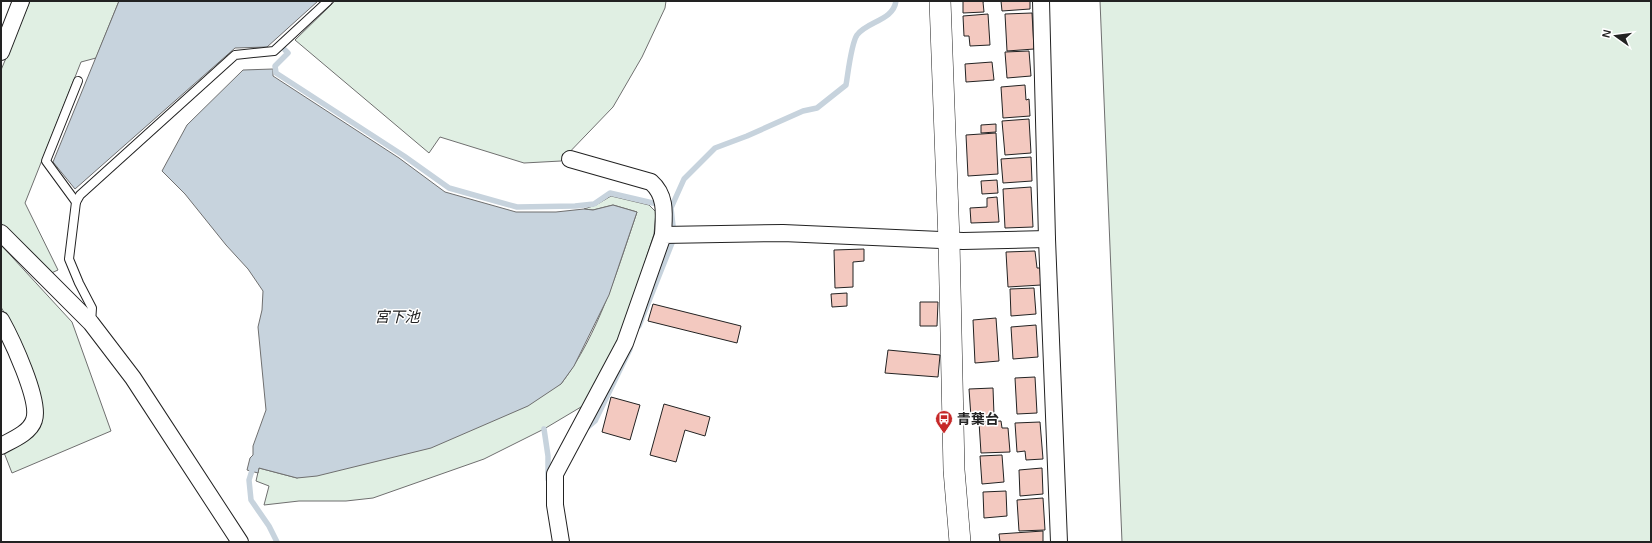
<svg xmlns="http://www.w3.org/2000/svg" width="1652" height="543" font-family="Arial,'Noto Sans JP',sans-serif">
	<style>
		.green { fill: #e0efe3; stroke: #6f6f6f }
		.water { fill: #c7d3dd; stroke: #6f6f6f }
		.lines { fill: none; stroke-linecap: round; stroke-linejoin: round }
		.stream { stroke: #c7d3dd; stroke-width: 5.5 }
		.building { fill: #f3c9c0; stroke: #222 }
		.service-casing { stroke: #222; stroke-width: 10 }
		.minor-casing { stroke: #222; stroke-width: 18 }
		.tertiary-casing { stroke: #222; stroke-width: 22 }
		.service { stroke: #fff; stroke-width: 8 }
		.minor { stroke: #fff; stroke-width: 16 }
		.tertiary { stroke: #fff; stroke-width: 21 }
		.labels { text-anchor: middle; stroke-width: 3; stroke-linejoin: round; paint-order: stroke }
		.poi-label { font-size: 14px; font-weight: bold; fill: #222; stroke: #fff; text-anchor: start }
		.water-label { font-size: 15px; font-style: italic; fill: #222; stroke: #fff }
	</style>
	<rect width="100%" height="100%" fill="#fff"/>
	<!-- green -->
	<g class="green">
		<path d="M 30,1 L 119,1 L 96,58 L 81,62 L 25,203 L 58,270 L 47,275 L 1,223 L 1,70 Z"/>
		<path d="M 335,1 L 666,1 L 665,8 L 642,57 L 613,107 L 561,161 L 524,163 L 440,137 L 429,153 L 295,40 Z"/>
		<path d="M 1100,1 L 1651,1 L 1651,542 L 1122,542 Z"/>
		<path d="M 611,196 L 649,205 L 656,212 L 654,234 L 620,340 L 586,404 L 544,429 L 484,459 L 373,498 L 346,501 L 299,501 L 264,505 L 269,486 L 256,481 L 259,468 L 297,478 L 561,384 C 599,334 617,271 637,212 L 613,205 L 593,210 L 584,209 L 596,205 Z"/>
		<path d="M 1,245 L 72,322 L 111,431 L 12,473 L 3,450 L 36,432 L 18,338 L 1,307 Z"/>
	</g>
	<!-- water -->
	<g class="water">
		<path d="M 119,1 L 318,1 L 267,47 L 235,48 L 75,189 L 53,162 Z"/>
		<path d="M 273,69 L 273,76 L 399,158 L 445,192 L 516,212 L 556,212 L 584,209 L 593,210 L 613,205 L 637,212 L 609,295 L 574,366 L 561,384 L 528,406 L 431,448 L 317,476 L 297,478 L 259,468 L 258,473 L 247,470 L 250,458 L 253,455 L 253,446 L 266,410 L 258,327 L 262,310 L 263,291 L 248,269 L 226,245 L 185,194 L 162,171 L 187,125 L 243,70 Z"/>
	</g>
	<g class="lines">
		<!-- stream -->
		<g class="stream">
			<path d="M 285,50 L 288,53 L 275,66 L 276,73 L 404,156 L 449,188 L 517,207 L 575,206 L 594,204 L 610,193 L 657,204"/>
			<path d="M 639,326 L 672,243 L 673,226 L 671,208 L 684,179 L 715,148 L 747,136 L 803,111 L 817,108 L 846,85 C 848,74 851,44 857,35 C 867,21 893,21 896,1"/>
			<path d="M 588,427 L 595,421 L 630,349"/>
			<path d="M 544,429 L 548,456 L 548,479"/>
			<path d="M 254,464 L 249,480 L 251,500 L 269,526 L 277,542"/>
		</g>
	</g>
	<!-- building -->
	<g class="building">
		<path d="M 963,1 L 986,1 L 983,2 L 984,12 L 963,13 Z"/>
		<path d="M 1001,1 L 1030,1 L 1030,9 L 1002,11 Z"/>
		<path d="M 1032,13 L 1034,49 L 1007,51 L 1005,14 Z"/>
		<path d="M 988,14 L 990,45 L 970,46 L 969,36 L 964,36 L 963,16 Z"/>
		<path d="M 1029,51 L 1031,76 L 1007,78 L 1005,52 Z"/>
		<path d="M 992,62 L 994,80 L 966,82 L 965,64 Z"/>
		<path d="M 1025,85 L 1026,100 L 1029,99 L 1030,116 L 1003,118 L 1001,87 Z"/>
		<path d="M 1029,119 L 1031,153 L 1005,155 L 1002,121 Z"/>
		<path d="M 996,124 L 996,132 L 981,133 L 981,125 Z"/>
		<path d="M 996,133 L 998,174 L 968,176 L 966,135 Z"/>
		<path d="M 1031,157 L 1032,181 L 1003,183 L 1001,159 Z"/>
		<path d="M 997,180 L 998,193 L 982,194 L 981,181 Z"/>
		<path d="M 1031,187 L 1033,227 L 1005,228 L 1003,189 Z"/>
		<path d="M 997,197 L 999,222 L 971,223 L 970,208 L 987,207 L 987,198 Z"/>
		<path d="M 864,249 L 864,261 L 853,262 L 853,287 L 835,288 L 834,250 Z"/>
		<path d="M 1035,251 L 1037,268 L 1040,268 L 1041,285 L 1008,287 L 1006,252 Z"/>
		<path d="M 1034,288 L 1036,314 L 1011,316 L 1010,289 Z"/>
		<path d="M 847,293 L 847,306 L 832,307 L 831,294 Z"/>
		<path d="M 920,302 L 938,302 L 937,326 L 920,326 Z"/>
		<path d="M 653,304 L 741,326 L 737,343 L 648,321 Z"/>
		<path d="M 996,318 L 999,361 L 975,363 L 973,320 Z"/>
		<path d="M 1036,325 L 1038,357 L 1013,359 L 1011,327 Z"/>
		<path d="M 888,350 L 940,355 L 938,377 L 885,373 Z"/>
		<path d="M 1035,377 L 1037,413 L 1017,414 L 1015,378 Z"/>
		<path d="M 993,388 L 994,415 L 971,417 L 969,389 Z"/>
		<path d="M 611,397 L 640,405 L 630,440 L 602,432 Z"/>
		<path d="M 664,404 L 710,417 L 705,436 L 685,430 L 676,462 L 650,455 Z"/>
		<path d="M 1001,421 L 1002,428 L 1008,428 L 1010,452 L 981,453 L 979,422 Z"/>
		<path d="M 1040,422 L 1043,459 L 1026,460 L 1025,451 L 1017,452 L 1015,423 Z"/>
		<path d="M 1002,455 L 1004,482 L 982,484 L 980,456 Z"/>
		<path d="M 1042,468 L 1043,494 L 1020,496 L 1019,470 Z"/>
		<path d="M 1006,491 L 1007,516 L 984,518 L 983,492 Z"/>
		<path d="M 1043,498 L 1045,530 L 1019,531 L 1017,500 Z"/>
		<path d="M 1043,531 L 1043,542 L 1000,542 L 999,534 Z"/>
	</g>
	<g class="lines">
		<defs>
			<g id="service">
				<path d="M 76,202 L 46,161 L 78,81"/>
				<path d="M 91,323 L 92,308 L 79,283 L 69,259 L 76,202 L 80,195 L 235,55 L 274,51 L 328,1"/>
			</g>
			<g id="minor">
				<path d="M 1041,1 L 1047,239 L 1059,542"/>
				<path d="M 1,52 L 21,1"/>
				<path d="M 570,159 L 651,182 C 667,196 664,215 663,235"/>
				<path d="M 1,233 L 91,323 L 133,378 L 240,542"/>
				<path d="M 1,320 C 11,338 41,401 34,420 C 30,433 12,440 1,446"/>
				<path d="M 561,542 L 555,505 L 555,474 L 625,343 L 663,235 L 783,233 L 963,241 L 1047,239"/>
			</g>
			<path id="tertiary" d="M 940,1 L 949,241 L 954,470 L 960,542"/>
		</defs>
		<!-- service casing -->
		<use href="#service" class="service-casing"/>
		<!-- minor casing -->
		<use href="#minor" class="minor-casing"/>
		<!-- tertiary casing -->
		<use href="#tertiary" class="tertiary-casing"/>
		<!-- service -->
		<use href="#service" class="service"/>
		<!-- minor -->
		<use href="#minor" class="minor"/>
		<!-- tertiary -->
		<use href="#tertiary" class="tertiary"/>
	</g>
	<!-- icons -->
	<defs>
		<symbol id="bus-pin" viewBox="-11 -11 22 30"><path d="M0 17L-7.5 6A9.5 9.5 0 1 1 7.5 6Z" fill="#c62828" stroke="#fff"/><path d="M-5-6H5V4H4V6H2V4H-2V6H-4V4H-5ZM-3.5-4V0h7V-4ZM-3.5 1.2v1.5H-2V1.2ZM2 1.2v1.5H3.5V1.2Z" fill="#fff"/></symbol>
	</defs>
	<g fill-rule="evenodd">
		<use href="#bus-pin" x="934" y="409" width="20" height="27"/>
	</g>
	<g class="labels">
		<!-- poi labels -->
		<g class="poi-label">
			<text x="957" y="424">青葉台</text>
		</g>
		<!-- water labels -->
		<g class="water-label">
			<text x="397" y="322">宮下池</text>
		</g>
	</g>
	<!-- border -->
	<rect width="1652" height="543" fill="none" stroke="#222222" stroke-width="4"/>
	<!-- north arrow -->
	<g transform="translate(1616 36) rotate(284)" stroke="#ffffff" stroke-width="3" paint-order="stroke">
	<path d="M0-3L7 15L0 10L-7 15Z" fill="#222222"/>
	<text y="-6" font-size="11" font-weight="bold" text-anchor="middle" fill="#222222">N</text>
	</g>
</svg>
